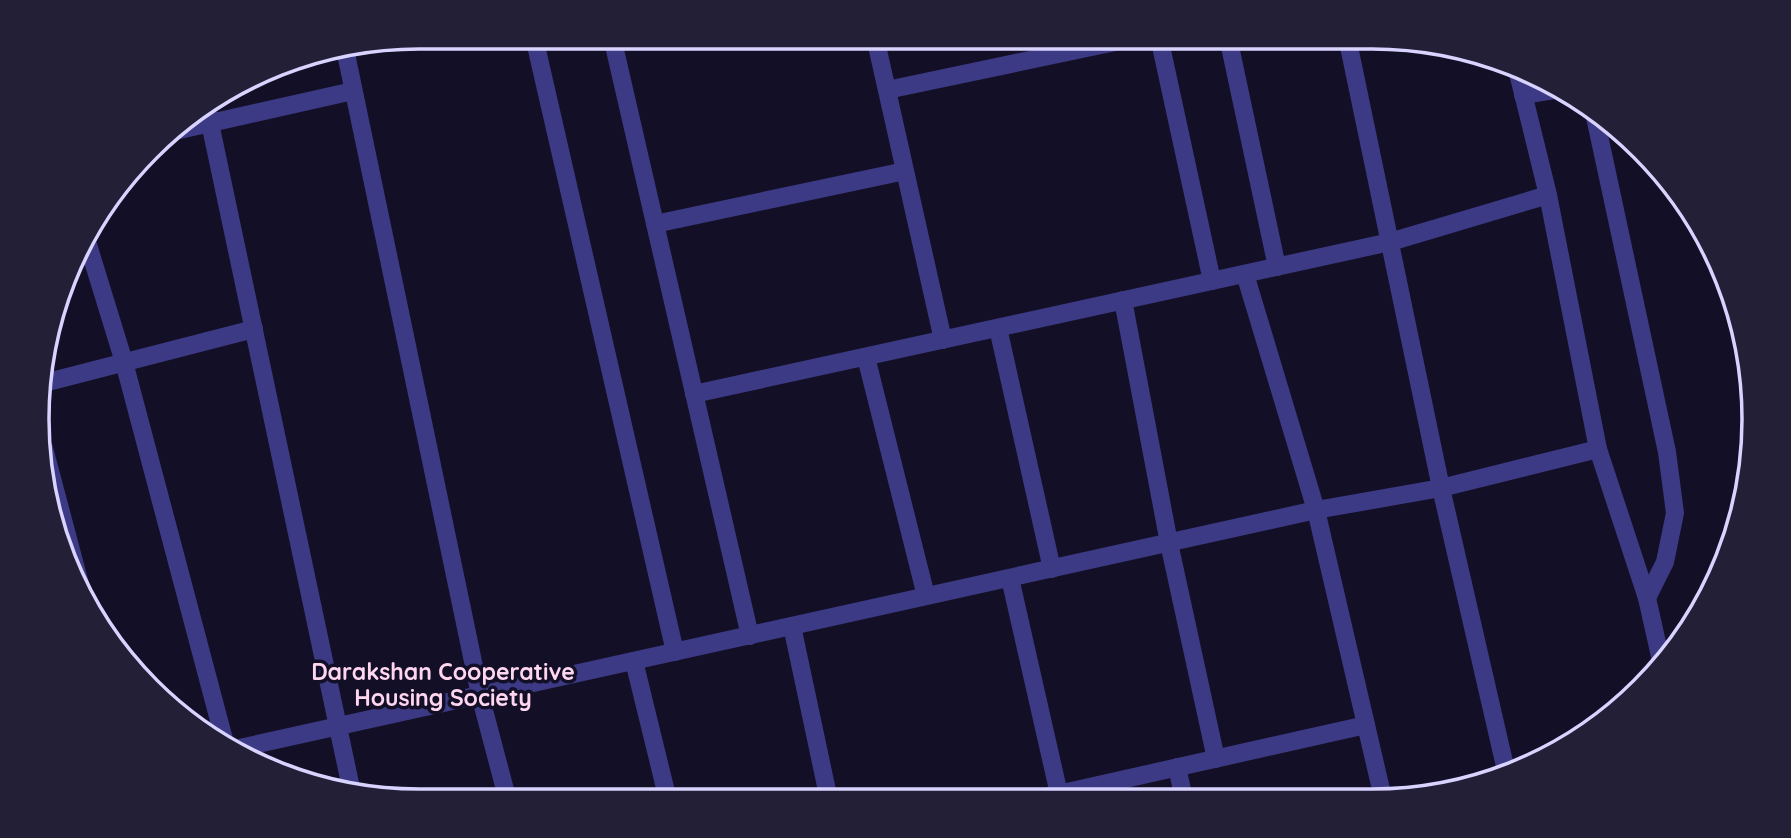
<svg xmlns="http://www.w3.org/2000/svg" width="1791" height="838" font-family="Quicksand,sans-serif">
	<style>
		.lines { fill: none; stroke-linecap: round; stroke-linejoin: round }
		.minor { stroke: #3d3a85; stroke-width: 18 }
		.labels { text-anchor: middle; stroke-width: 7; stroke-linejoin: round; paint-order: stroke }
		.neighbourhood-label { font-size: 23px; font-weight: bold; fill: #ffd6f0; stroke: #130f26 }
		.rim { fill: none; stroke: #d9d4ff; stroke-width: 3.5 }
	</style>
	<rect width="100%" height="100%" fill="#130f26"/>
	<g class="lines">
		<!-- minor -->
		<g class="minor">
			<path d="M 534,37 L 675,652"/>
			<path d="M 612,37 L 750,636"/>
			<path d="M 875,37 L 943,340"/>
			<path d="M 1159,37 L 1212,281"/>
			<path d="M 1228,37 L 1277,267"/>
			<path d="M 1347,37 L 1441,488 L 1507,775"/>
			<path d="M 345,49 L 480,695 L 508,801"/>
			<path d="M 1516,65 L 1548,195 L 1598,449 L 1647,598 L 1662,665"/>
			<path d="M 887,90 L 1139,37"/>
			<path d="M 1523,95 L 1554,90"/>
			<path d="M 207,109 L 351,788"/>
			<path d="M 1595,117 L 1667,452 L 1675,513 L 1665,562 L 1647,598"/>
			<path d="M 166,133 L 353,91"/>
			<path d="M 655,224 L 905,171"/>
			<path d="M 85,235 L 124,362 L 225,743"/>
			<path d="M 1245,274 L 1316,510 L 1383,798"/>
			<path d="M 1123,300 L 1169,543 L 1216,759"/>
			<path d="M 998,328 L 1052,569"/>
			<path d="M 866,357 L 926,596"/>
			<path d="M 44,383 L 254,329"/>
			<path d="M 694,394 L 1390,242 L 1548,195"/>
			<path d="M 44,448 L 84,599"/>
			<path d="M 1010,578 L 1059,794"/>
			<path d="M 792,626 L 829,800"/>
			<path d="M 634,661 L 668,800"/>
			<path d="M 235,749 L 1316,510 L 1441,488 L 1598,449"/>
			<path d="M 1177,767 L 1184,799"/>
			<path d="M 1036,799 L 1366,725"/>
		</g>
	</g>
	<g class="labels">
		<!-- neighbourhood labels -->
		<g class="neighbourhood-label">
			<text x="443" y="680">Darakshan Cooperative<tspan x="443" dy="26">Housing Society</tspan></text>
		</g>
	</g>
	<!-- crop -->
	<path d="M0 0H1791V838H0ZM419 49H1372A370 370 0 0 1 1742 419V419A370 370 0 0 1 1372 789H419A370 370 0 0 1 49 419V419A370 370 0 0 1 419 49Z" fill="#231f37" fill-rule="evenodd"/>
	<path class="rim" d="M419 49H1372A370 370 0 0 1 1742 419V419A370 370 0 0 1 1372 789H419A370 370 0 0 1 49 419V419A370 370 0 0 1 419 49Z"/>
</svg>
